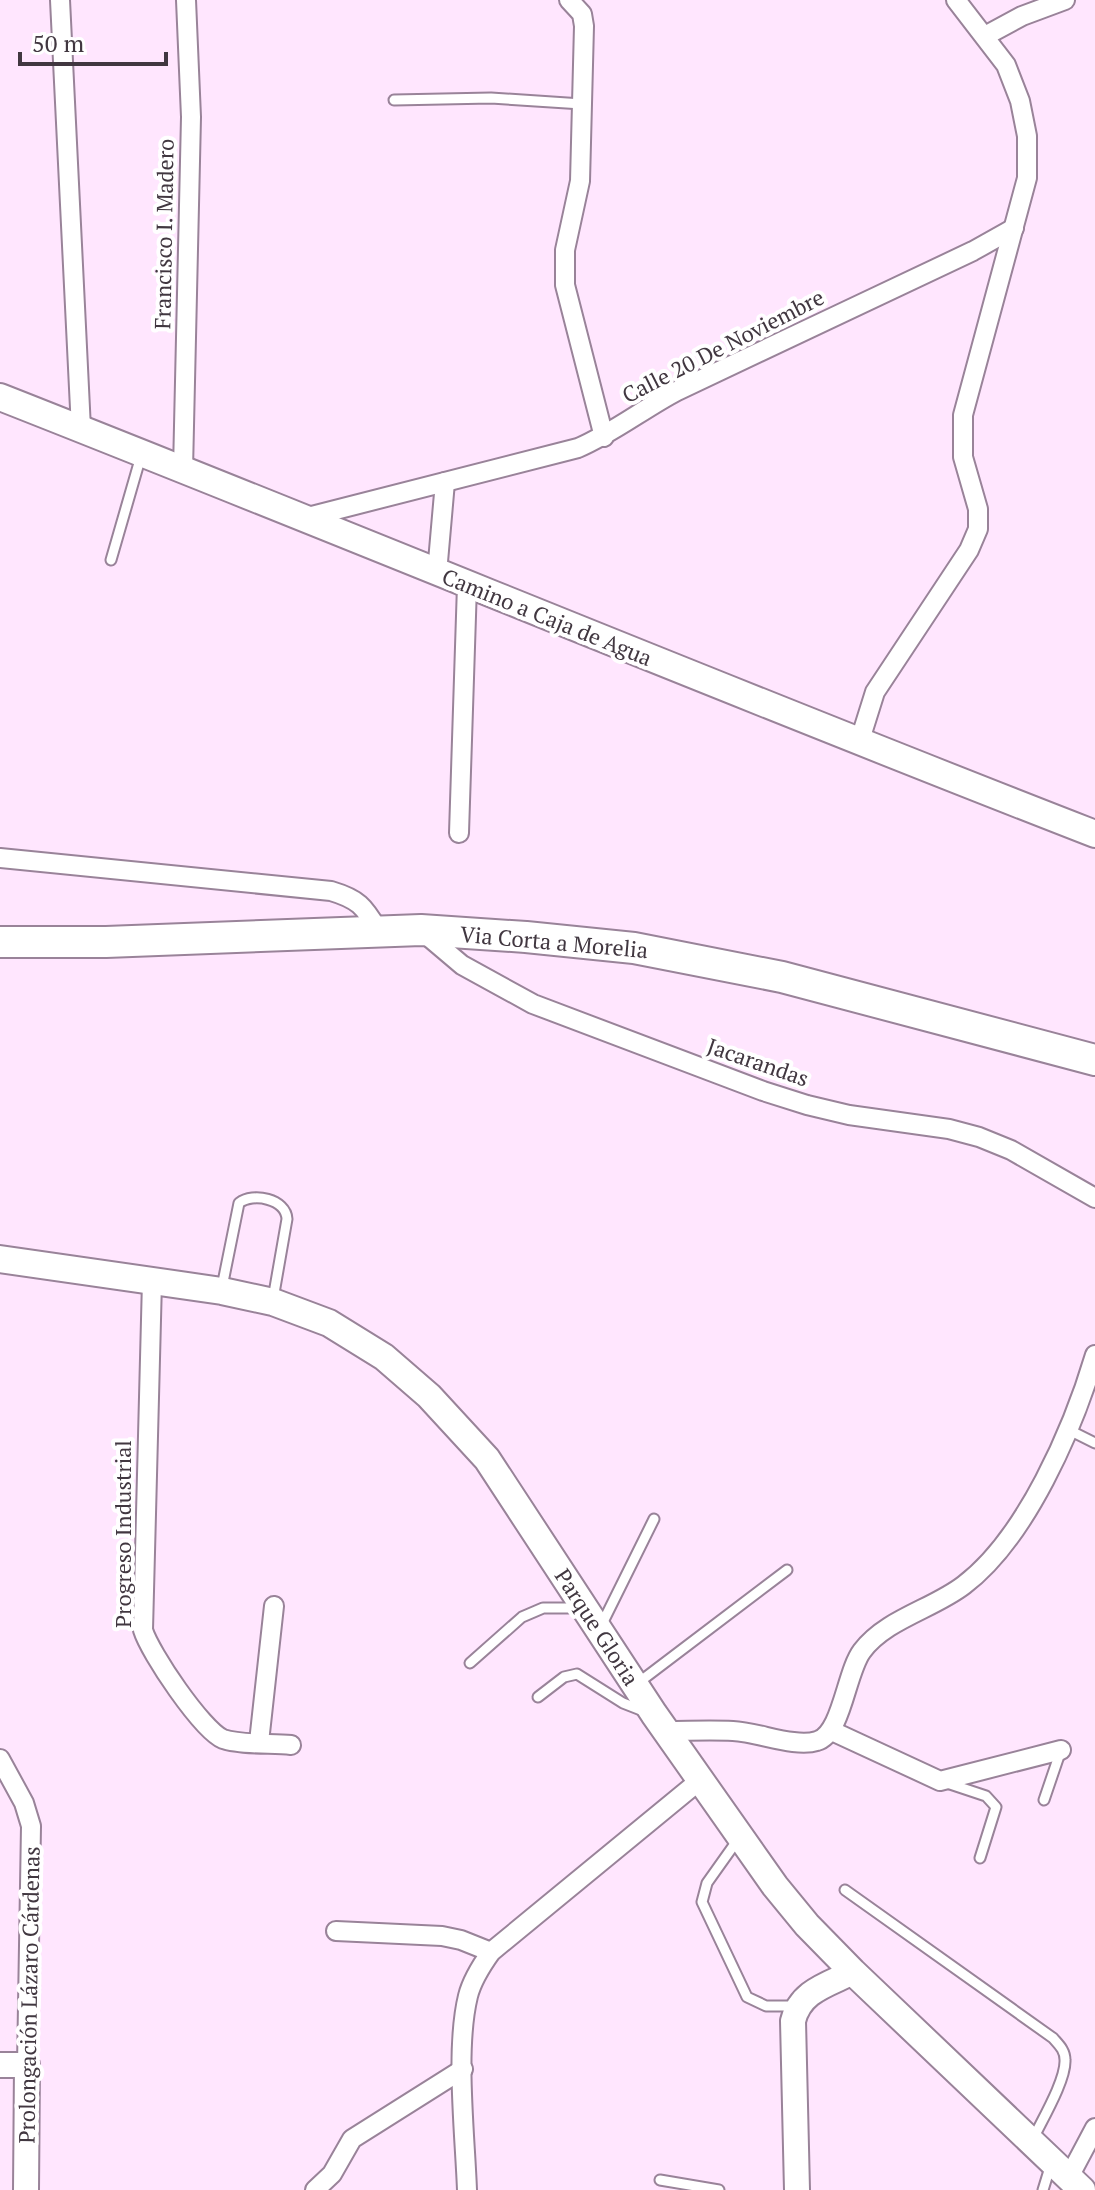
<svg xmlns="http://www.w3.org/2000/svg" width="1095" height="2190" font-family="'PT Serif',serif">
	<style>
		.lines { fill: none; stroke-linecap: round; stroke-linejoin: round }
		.service-casing { stroke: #998399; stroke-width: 13 }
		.minor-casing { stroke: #998399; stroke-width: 22 }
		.tertiary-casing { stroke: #998399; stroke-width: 28 }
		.secondary-casing { stroke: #998399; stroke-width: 30 }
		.primary-casing { stroke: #998399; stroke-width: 34 }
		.service { stroke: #fff; stroke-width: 9 }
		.minor { stroke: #fff; stroke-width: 18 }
		.tertiary { stroke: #fff; stroke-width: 24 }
		.secondary { stroke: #fff; stroke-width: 26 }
		.primary { stroke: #fff; stroke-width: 30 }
		.labels { text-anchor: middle; stroke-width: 8; stroke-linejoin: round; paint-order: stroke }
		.street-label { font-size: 22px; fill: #413740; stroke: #fff }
	</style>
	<rect width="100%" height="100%" fill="#ffe6fe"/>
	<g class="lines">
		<defs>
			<g id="service">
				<path d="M 394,100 L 491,98 L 582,104"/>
				<path d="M 111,560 L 141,456"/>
				<path d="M 222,1287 L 239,1203 C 253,1192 286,1199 287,1219 L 273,1299"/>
				<path d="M 1069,1430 L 1095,1443"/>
				<path d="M 601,1626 L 654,1519"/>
				<path d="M 470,1663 L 522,1617 L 543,1608 L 581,1608"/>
				<path d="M 638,1683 L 787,1570"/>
				<path d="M 538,1697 L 564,1677 L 577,1674 L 623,1703 L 646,1712"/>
				<path d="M 947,1783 L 986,1796 L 996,1807 L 980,1858"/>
				<path d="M 1044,1800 L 1061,1750"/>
				<path d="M 739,1838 L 707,1883 L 702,1902 L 747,1997 L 766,2006 L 796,2006"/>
				<path d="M 845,1890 L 1053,2038 C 1059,2045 1065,2050 1065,2060 C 1066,2080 1042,2120 1033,2139"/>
				<path d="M 660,2180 L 719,2190"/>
				<path d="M 1043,2190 L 1051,2164"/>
			</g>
			<g id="minor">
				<path d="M 60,0 L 81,429"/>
				<path d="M 569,0 L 582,14 L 584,26 L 580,181 L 565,250 L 565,285 L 604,437"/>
				<path d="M 985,36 L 1022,16 L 1065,0"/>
				<path d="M 183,470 L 191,117 L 186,0"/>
				<path d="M 304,518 L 578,448 C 613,433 643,409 677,391 L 973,251 L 1014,228"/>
				<path d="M 437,573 L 445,482"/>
				<path d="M 859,743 L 875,692 L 969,550 L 978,529 L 978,509 L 963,457 L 963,415 L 1027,178 L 1027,136 L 1020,101 L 1006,65 L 956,0"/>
				<path d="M 459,833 L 467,585"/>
				<path d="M 0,858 L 331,891 C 358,899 364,906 378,930"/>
				<path d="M 423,932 L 462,965 L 533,1004 L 763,1091 L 807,1105 L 849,1115 L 949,1129 L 979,1137 L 1011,1150 L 1095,1198"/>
				<path d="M 152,1281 L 143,1630 C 150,1653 202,1730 223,1739 C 240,1745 272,1743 291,1745"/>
				<path d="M 666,1731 C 688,1731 711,1730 733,1731 C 758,1732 795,1748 817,1741 C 842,1734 846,1672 862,1651 C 886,1619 933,1609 964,1585 C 1026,1538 1073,1429 1095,1355"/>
				<path d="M 832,1731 L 940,1781 L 1061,1750"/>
				<path d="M 259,1742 L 274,1606"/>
				<path d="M 0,1759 L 24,1803 L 31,1826 L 27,2065"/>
				<path d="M 336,1931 L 442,1936 L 461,1940 L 491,1952"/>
				<path d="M 1069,2177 L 1095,2128"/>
				<path d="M 315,2190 L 332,2174 L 352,2139 L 463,2069"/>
				<path d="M 467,2190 C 465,2135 455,2049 468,1996 C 472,1980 481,1966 491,1952 L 699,1781"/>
			</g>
			<g id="tertiary">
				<path d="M 0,2065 L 27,2065 L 26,2190"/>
				<path d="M 797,2190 L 793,2021 C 800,1991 827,1985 853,1972"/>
			</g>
			<g id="secondary">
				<path d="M 0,397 C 366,541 729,692 1095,834"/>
				<path d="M 0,1259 L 222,1291 L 273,1302 L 329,1323 L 384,1357 L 429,1396 L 487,1459 L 654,1714 L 775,1886 L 807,1925 L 853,1972 L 1082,2190"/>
			</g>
			<path id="primary" d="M 0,942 L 106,942 L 421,930 L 526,937 L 634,948 L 782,977 L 1095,1060"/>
		</defs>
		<!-- service casing -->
		<use href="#service" class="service-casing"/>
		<!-- minor casing -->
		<use href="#minor" class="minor-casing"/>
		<!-- tertiary casing -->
		<use href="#tertiary" class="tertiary-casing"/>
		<!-- secondary casing -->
		<use href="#secondary" class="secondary-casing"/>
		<!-- primary casing -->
		<use href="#primary" class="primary-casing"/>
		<!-- service -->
		<use href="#service" class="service"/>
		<!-- minor -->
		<use href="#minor" class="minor"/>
		<!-- tertiary -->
		<use href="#tertiary" class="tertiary"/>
		<!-- secondary -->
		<use href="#secondary" class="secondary"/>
		<!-- primary -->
		<use href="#primary" class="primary"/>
	</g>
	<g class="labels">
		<!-- street labels -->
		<g class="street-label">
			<text transform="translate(164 234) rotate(-89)" y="8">Francisco I. Madero</text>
			<text transform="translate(723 346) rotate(-27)" y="8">Calle 20 De Noviembre</text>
			<text transform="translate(547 617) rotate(22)" y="8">Camino a Caja de Agua</text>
			<text transform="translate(554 942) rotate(5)" y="8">Via Corta a Morelia</text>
			<text transform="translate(758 1062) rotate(19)" y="8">Jacarandas</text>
			<text transform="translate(123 1534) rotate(-90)" y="8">Progreso Industrial</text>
			<text transform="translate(597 1627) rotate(57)" y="8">Parque Gloria</text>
			<text transform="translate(29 1995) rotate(-89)" y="8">Prolongación Lázaro Cárdenas</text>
		</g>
	</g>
	<!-- scale -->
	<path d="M20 52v12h146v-12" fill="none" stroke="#413740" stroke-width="4"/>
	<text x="32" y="52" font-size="24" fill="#413740" stroke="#ffffff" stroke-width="6" paint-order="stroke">50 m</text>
</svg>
